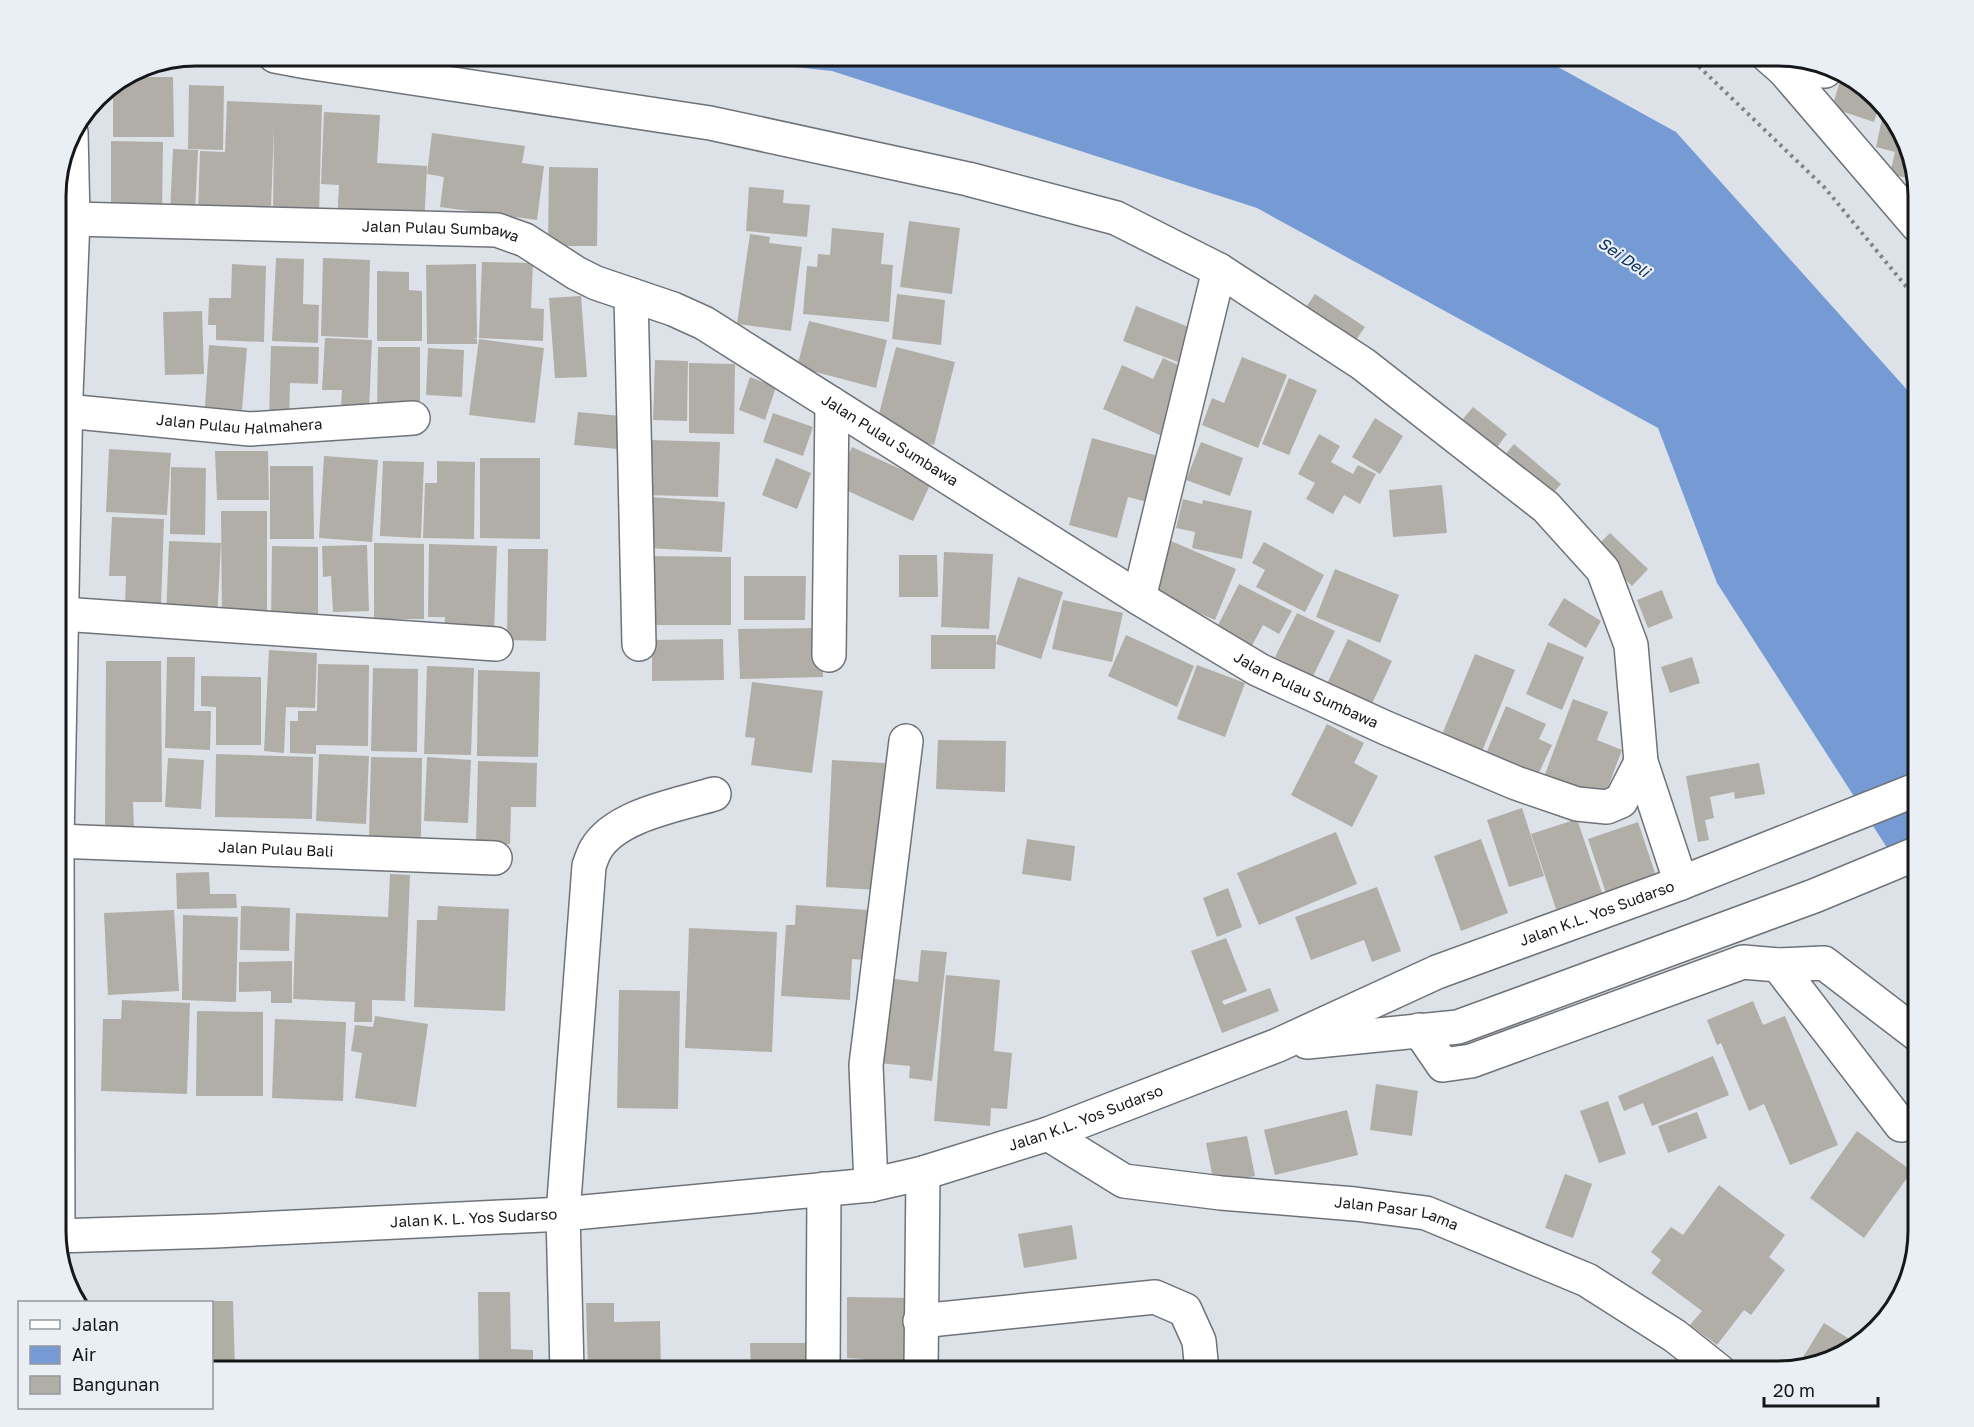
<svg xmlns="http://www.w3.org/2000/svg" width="1974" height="1427" font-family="'Golos Text',sans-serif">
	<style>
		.water { fill: #769bd4 }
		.building { fill: #b1aea7 }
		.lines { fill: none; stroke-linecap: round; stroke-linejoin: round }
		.minor-casing { stroke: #6f7379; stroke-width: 36 }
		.highway-casing { stroke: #6f7379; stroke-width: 36 }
		.path { stroke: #808388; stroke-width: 4; stroke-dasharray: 3 4.5; stroke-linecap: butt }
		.minor { stroke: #fff; stroke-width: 33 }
		.highway { stroke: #fff; stroke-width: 33 }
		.labels { text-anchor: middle; stroke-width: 4.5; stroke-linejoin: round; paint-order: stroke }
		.street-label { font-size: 15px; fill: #151719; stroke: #eaeff6 }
		.water-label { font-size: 16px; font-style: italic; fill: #092c5f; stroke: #eaeff6 }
		.rim { fill: none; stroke: #151719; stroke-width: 3 }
	</style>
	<rect width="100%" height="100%" fill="#dde2e9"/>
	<!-- water -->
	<path class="water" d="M 694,56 L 1538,56 L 1676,132 L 1918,402 L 1918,896 L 1717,583 L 1658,428 L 1257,208 L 832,71 Z"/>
	<!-- building -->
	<g class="building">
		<path d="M 125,77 L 173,77 L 174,137 L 113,137 L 113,84 Z"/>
		<path d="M 1841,77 L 1863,84 L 1880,104 L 1874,122 L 1832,108 Z"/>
		<path d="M 189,85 L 224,86 L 223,150 L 188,149 Z"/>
		<path d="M 227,101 L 322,105 L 319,214 L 273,213 L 274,126 L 271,208 L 224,206 L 223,218 L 198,217 L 200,151 L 225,152 Z"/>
		<path d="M 1884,109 L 1904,133 L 1915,180 L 1890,174 L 1895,152 L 1876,147 Z"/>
		<path d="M 324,112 L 380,115 L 377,163 L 427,166 L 424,226 L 337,221 L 339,185 L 321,184 Z"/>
		<path d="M 432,133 L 525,146 L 522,163 L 544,166 L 537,220 L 440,207 L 444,177 L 427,174 Z"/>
		<path d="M 111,141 L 163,142 L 162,212 L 111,212 Z"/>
		<path d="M 173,149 L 198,150 L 195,213 L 170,212 Z"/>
		<path d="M 549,167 L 598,168 L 597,246 L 548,246 Z"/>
		<path d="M 749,187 L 784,190 L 783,203 L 810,205 L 807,237 L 746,231 Z"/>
		<path d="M 909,221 L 960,228 L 952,294 L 900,287 Z"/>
		<path d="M 832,228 L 884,233 L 881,264 L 893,265 L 889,322 L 803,314 L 807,266 L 817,267 L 818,254 L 830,255 Z"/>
		<path d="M 750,234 L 770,237 L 769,243 L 802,247 L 791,331 L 737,324 Z"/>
		<path d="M 276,258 L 304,259 L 303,304 L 319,305 L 318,343 L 272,341 Z"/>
		<path d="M 323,258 L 370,260 L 368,338 L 321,336 Z"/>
		<path d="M 482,262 L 533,263 L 531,308 L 544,309 L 543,341 L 479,338 Z"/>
		<path d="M 232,264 L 266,266 L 264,342 L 216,340 L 216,325 L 208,325 L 209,298 L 231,298 Z"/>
		<path d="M 476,264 L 477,338 L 473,338 L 477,339 L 477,344 L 427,344 L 426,265 Z"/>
		<path d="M 377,271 L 409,272 L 409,290 L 422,291 L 422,341 L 377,341 Z"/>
		<path d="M 897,294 L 945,300 L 941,345 L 892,339 Z"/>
		<path d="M 1315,294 L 1365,327 L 1349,350 L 1300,316 Z"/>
		<path d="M 581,296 L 587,377 L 555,378 L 549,298 Z"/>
		<path d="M 1136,306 L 1201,332 L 1188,366 L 1123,341 Z"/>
		<path d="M 202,311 L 204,374 L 165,375 L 163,312 Z"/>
		<path d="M 809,321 L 887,340 L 876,388 L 797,367 Z"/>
		<path d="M 325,338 L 372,340 L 369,410 L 341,408 L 342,390 L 322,390 Z"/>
		<path d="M 479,339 L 544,348 L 535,423 L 469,415 Z"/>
		<path d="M 209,345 L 247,348 L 242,410 L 205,407 Z"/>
		<path d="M 271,346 L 319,347 L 318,384 L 290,383 L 289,419 L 269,418 Z"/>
		<path d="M 378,347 L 420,347 L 420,410 L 377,410 Z"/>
		<path d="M 896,347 L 955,362 L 934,445 L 875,430 Z"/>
		<path d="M 428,348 L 464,350 L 462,397 L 426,395 Z"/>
		<path d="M 1242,357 L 1287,375 L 1258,448 L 1202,425 L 1212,398 L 1224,403 Z"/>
		<path d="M 1163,358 L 1191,371 L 1162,436 L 1103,409 L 1122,365 L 1153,379 Z"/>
		<path d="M 655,360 L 688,361 L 687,421 L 653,420 Z"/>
		<path d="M 689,363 L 735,364 L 734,434 L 689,433 Z"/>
		<path d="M 750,377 L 776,387 L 765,420 L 739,410 Z"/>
		<path d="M 1289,378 L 1317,390 L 1289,455 L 1262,444 Z"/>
		<path d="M 1473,407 L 1507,434 L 1488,459 L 1453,431 Z"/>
		<path d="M 578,412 L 621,416 L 618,449 L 574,445 Z"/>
		<path d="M 773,413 L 813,427 L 803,456 L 763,442 Z"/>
		<path d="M 1375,418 L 1403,436 L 1380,474 L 1352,457 Z"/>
		<path d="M 1319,434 L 1340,446 L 1331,462 L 1353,474 L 1358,465 L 1376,474 L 1360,504 L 1344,495 L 1333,514 L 1306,499 L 1315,483 L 1298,474 Z"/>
		<path d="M 1092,438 L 1158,456 L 1147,502 L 1128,497 L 1117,538 L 1069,525 Z"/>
		<path d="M 649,440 L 720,442 L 718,497 L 648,495 Z"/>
		<path d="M 1201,442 L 1243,458 L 1230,496 L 1186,480 Z"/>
		<path d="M 1514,444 L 1561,484 L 1545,502 L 1499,462 Z"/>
		<path d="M 852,447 L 931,483 L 913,521 L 835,485 Z"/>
		<path d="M 109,449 L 171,453 L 167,515 L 106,512 Z"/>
		<path d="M 215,451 L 268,451 L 269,500 L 217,500 Z"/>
		<path d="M 324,456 L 378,460 L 372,542 L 319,538 Z"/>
		<path d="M 480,458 L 540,458 L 540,539 L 480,538 Z"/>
		<path d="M 776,458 L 811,473 L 797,509 L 762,495 Z"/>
		<path d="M 383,461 L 424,462 L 421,538 L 380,536 Z"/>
		<path d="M 437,461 L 475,462 L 474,539 L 423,538 L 425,483 L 437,483 Z"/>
		<path d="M 270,466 L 313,466 L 314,539 L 270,539 Z"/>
		<path d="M 171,467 L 206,468 L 205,535 L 170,534 Z"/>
		<path d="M 1442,485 L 1447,533 L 1393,537 L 1389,490 Z"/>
		<path d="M 650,497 L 725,502 L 722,552 L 647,548 Z"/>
		<path d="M 1183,499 L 1202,504 L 1203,500 L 1252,511 L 1242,559 L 1192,548 L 1195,532 L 1176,528 Z"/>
		<path d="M 221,511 L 267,511 L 267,617 L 222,617 Z"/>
		<path d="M 112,517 L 164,519 L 161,606 L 125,604 L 126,576 L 109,576 Z"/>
		<path d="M 1610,533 L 1648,569 L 1632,586 L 1594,549 Z"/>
		<path d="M 169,541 L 221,543 L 217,621 L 166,618 Z"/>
		<path d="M 1171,541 L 1236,569 L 1215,620 L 1144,589 Z"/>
		<path d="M 1264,542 L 1324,575 L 1305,612 L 1256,587 L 1265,570 L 1252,563 Z"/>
		<path d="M 374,543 L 424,544 L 424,619 L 374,619 Z"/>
		<path d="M 429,544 L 497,546 L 494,635 L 444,633 L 445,617 L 428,617 Z"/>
		<path d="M 367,545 L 369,611 L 333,612 L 331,576 L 323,577 L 322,546 Z"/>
		<path d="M 272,546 L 318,547 L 318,623 L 271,623 Z"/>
		<path d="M 508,549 L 548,549 L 546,641 L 507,640 Z"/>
		<path d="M 944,552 L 993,554 L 989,629 L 941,627 Z"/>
		<path d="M 899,555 L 937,555 L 938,597 L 899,597 Z"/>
		<path d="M 646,556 L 731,557 L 731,625 L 646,625 Z"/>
		<path d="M 1335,569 L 1399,595 L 1380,643 L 1316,617 Z"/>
		<path d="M 744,576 L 806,576 L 805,620 L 744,620 Z"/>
		<path d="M 1018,577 L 1063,592 L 1041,659 L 996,644 L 995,669 L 931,669 L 931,635 L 996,635 L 996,644 Z"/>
		<path d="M 1239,584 L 1292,611 L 1279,634 L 1263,625 L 1249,651 L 1214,633 Z"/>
		<path d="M 1662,590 L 1673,618 L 1648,628 L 1637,600 Z"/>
		<path d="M 1564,598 L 1601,621 L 1586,648 L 1548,625 Z"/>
		<path d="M 1063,600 L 1123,613 L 1112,662 L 1052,649 Z"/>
		<path d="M 1297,613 L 1335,631 L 1313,676 L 1275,657 Z"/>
		<path d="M 822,628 L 823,677 L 740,679 L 738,629 Z"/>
		<path d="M 1126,635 L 1194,666 L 1177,707 L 1108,676 Z"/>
		<path d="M 723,639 L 724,680 L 652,681 L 652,640 Z"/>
		<path d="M 1348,639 L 1392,661 L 1369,710 L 1325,688 Z"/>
		<path d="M 1548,642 L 1584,657 L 1562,710 L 1526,694 Z"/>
		<path d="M 269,650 L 317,653 L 315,708 L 286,707 L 284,753 L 264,751 Z"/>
		<path d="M 1475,654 L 1515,670 L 1481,754 L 1441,737 Z"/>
		<path d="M 167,657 L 195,657 L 194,711 L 211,711 L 210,750 L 165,748 Z"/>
		<path d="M 1692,657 L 1700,683 L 1670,693 L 1661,667 Z"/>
		<path d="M 106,661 L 161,661 L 162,802 L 133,802 L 134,830 L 105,830 Z"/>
		<path d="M 318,664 L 369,665 L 368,746 L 316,745 L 316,754 L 290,753 L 290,721 L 298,721 L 298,711 L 317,711 Z"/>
		<path d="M 1197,665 L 1245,683 L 1225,737 L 1177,719 Z"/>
		<path d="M 427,666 L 474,668 L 471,755 L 424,754 Z"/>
		<path d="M 373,668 L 418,669 L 417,752 L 371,751 Z"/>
		<path d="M 478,670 L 540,672 L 538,757 L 477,756 Z"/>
		<path d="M 201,676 L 261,677 L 261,745 L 216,745 L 216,707 L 201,706 Z"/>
		<path d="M 752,682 L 823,691 L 812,773 L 751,765 L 755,738 L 745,737 Z"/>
		<path d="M 1573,699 L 1608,712 L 1597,740 L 1622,750 L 1603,800 L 1544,777 Z"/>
		<path d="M 1506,706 L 1546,724 L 1539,739 L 1552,745 L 1536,779 L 1485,756 Z"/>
		<path d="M 1327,724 L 1364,743 L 1354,763 L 1378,776 L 1352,827 L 1291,795 Z"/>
		<path d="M 938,740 L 1006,741 L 1005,792 L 936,789 Z"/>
		<path d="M 216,754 L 313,757 L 312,819 L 215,817 Z"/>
		<path d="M 319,754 L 369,756 L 366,824 L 316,821 Z"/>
		<path d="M 371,757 L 422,758 L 421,837 L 369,836 Z"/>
		<path d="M 427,757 L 471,760 L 468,823 L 424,821 Z"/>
		<path d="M 168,758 L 204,760 L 201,809 L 165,807 Z"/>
		<path d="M 832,760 L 885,763 L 879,890 L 826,887 Z"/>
		<path d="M 478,761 L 537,763 L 536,807 L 511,807 L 510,844 L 476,843 Z"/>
		<path d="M 1759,763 L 1765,794 L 1735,799 L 1734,792 L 1710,797 L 1714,818 L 1705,820 L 1709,840 L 1698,842 L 1686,776 Z"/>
		<path d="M 1522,808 L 1544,876 L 1509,887 L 1487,820 Z"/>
		<path d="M 1577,819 L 1602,893 L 1556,909 L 1531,834 Z"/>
		<path d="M 1638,822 L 1657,879 L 1607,896 L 1588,839 Z"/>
		<path d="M 1336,832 L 1357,884 L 1259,925 L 1237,873 Z"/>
		<path d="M 1027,839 L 1075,846 L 1071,881 L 1022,874 Z"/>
		<path d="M 1481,839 L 1508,913 L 1461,931 L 1434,856 Z"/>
		<path d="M 209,872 L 210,894 L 236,894 L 237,908 L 177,909 L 176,873 Z"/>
		<path d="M 390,874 L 410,875 L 405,1001 L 372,1000 L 372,1022 L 354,1022 L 355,1002 L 293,999 L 296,913 L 388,917 Z"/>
		<path d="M 1377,887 L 1401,951 L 1372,962 L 1364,940 L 1311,960 L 1295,917 Z"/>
		<path d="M 1228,888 L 1242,927 L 1217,937 L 1203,898 Z"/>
		<path d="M 796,905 L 869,910 L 866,960 L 852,959 L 850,1000 L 781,996 L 786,925 L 795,925 Z"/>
		<path d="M 241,906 L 290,908 L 289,951 L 240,950 Z"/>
		<path d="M 438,906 L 509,909 L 505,1011 L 414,1007 L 417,920 L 437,920 Z"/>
		<path d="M 174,910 L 179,991 L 108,995 L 104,913 Z"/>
		<path d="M 183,915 L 238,917 L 236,1002 L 182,1000 Z"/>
		<path d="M 689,928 L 777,932 L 772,1052 L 685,1048 Z"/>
		<path d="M 1226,938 L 1247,991 L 1222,1001 L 1224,1005 L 1270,988 L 1279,1011 L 1222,1033 L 1191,951 Z"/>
		<path d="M 921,950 L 947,952 L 932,1081 L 909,1078 L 910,1066 L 878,1063 L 888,978 L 918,982 Z"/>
		<path d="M 292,961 L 292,1003 L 271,1003 L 271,991 L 239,992 L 239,962 Z"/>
		<path d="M 946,975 L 1000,980 L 994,1051 L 1012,1053 L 1007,1109 L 991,1108 L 990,1126 L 934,1121 Z"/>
		<path d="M 619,990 L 680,991 L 678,1109 L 617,1108 Z"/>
		<path d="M 122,1000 L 190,1003 L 187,1094 L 101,1091 L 103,1019 L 121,1019 Z"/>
		<path d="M 1753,1001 L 1763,1025 L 1785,1016 L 1838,1145 L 1790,1165 L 1764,1104 L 1749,1111 L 1721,1043 L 1717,1045 L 1707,1020 Z"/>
		<path d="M 197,1011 L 263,1012 L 263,1096 L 196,1096 Z"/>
		<path d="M 375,1016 L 428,1024 L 416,1107 L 355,1098 L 362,1053 L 351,1051 L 355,1025 L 373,1027 Z"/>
		<path d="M 275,1019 L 346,1022 L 343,1101 L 272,1098 Z"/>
		<path d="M 1713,1056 L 1729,1095 L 1652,1126 L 1643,1103 L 1624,1111 L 1618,1096 Z"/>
		<path d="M 1376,1084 L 1418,1091 L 1412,1136 L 1370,1130 Z"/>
		<path d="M 1608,1101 L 1626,1154 L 1599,1163 L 1580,1111 Z"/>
		<path d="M 1347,1110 L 1358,1155 L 1275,1175 L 1264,1130 Z"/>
		<path d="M 1697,1112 L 1707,1138 L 1668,1153 L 1658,1126 Z"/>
		<path d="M 1857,1131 L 1912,1171 L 1864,1238 L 1810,1198 Z"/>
		<path d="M 1247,1136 L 1255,1176 L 1214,1184 L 1206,1143 Z"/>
		<path d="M 1565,1174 L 1592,1184 L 1573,1238 L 1545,1228 Z"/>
		<path d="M 1719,1185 L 1785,1235 L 1769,1257 L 1785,1270 L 1751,1315 L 1744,1310 L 1717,1345 L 1690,1325 L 1702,1311 L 1651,1273 L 1661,1260 L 1651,1252 L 1671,1227 L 1683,1235 Z"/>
		<path d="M 1072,1225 L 1077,1259 L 1024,1268 L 1018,1234 Z"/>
		<path d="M 478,1292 L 510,1292 L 511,1349 L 533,1350 L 533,1371 L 479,1371 Z"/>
		<path d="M 847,1297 L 918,1298 L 917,1371 L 863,1371 L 863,1359 L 847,1358 Z"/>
		<path d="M 212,1301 L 233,1301 L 235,1371 L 212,1371 Z"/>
		<path d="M 586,1303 L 614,1303 L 614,1322 L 660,1321 L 661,1371 L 588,1371 Z"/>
		<path d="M 1824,1323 L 1851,1340 L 1840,1357 L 1797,1367 Z"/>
		<path d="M 750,1343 L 807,1343 L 808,1371 L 751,1371 Z"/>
	</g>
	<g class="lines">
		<defs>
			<g id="minor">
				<path d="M 275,56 L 307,62 L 710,123 L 968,179 L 1116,218 L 1219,270 L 1363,364 L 1546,507 L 1603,570 L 1631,645 L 1641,762 L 1681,883"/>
				<path d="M 1768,56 L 1784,70 L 1918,226"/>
				<path d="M 1784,70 L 1825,71"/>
				<path id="s1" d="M 73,219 L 497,230 L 525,240 L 576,273 L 596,283 L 673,309 L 704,323 L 1139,598 L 1259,670 L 1386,728 L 1516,783 L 1577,804 L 1607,807 L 1621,801 L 1641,762"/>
				<path d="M 631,295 L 639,644"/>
				<path id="s2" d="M 66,411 L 250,429 L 413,418"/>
				<path d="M 1139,598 L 1219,270"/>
				<path d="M 62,614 L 496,644"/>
				<path d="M 829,655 L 832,404"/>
				<path id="s3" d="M 57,841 L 495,858"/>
				<path d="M 1778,965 L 1824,963 L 1918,1035"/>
				<path d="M 1419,1030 L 1443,1065 L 1471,1061 L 1743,962 L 1778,965 L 1901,1125"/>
				<path id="s4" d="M 1048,1134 L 1124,1181 L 1221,1193 L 1355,1204 L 1426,1213 L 1587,1280 L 1675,1336 L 1719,1371"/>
				<path d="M 871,1185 L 866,1065 L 906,741"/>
				<path d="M 58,1236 L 57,841 L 66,395 L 73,219 L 71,132"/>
				<path d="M 920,1321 L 1155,1297 L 1185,1310 L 1199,1341 L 1202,1371"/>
				<path d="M 567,1371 L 563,1214 L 589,866 C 591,860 593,854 596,849 C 616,815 678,805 714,794"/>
				<path d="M 823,1371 L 824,1189"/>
				<path d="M 921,1371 L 923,1173"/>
			</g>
			<g id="highway">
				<path d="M 1307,1042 L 1458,1027 L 1814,896 L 1918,853"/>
				<path id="s5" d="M 56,1236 L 215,1231 L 563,1214 L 871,1185 L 923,1173 L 1048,1134 L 1278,1045 L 1437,972 L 1681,883 L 1918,789"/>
			</g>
		</defs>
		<!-- minor casing -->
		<use href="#minor" class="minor-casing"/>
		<!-- highway casing -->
		<use href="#highway" class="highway-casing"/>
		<!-- path -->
		<path class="path" d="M 1688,56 L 1825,188 L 1918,301"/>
		<!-- minor -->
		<use href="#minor" class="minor"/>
		<!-- highway -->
		<use href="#highway" class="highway"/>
	</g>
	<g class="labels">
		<!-- street labels -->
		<g class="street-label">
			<text dy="5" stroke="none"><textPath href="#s1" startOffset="368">Jalan Pulau Sumbawa</textPath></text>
			<text dy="5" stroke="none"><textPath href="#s2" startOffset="174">Jalan Pulau Halmahera</textPath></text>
			<text dy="5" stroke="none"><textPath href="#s1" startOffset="872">Jalan Pulau Sumbawa</textPath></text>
			<text dy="5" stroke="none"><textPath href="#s1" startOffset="1358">Jalan Pulau Sumbawa</textPath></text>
			<text dy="5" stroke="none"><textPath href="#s3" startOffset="219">Jalan Pulau Bali</textPath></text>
			<text dy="5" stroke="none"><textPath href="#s5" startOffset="1593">Jalan K.L. Yos Sudarso</textPath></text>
			<text dy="5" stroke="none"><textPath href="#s5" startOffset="1042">Jalan K.L. Yos Sudarso</textPath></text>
			<text dy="5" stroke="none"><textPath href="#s4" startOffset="364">Jalan Pasar Lama</textPath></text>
			<text dy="5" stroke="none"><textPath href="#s5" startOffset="418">Jalan K. L. Yos Sudarso</textPath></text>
		</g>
		<!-- water labels -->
		<g class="water-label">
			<text transform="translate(1624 257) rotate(34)" y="6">Sei Deli</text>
		</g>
	</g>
	<!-- crop -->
	<path d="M0 0H1974V1427H0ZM196 66H1778A130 130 0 0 1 1908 196V1231A130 130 0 0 1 1778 1361H196A130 130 0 0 1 66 1231V196A130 130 0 0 1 196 66Z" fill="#eaeff6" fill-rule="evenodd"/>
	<path class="rim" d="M196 66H1778A130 130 0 0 1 1908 196V1231A130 130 0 0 1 1778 1361H196A130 130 0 0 1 66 1231V196A130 130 0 0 1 196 66Z"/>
	<!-- legend -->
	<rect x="18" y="1301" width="195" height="108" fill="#eaeff6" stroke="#95999e" stroke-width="1.5"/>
	<rect x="30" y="1320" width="30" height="9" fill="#ffffff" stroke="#95999e" stroke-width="1.5"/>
	<text x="72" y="1331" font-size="18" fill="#151719">Jalan</text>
	<rect x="30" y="1346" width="30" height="18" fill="#769bd4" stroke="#95999e" stroke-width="1.5"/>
	<text x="72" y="1361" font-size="18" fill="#151719">Air</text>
	<rect x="30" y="1376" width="30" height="18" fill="#b1aea7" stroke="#95999e" stroke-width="1.5"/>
	<text x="72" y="1391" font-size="18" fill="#151719">Bangunan</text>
	<!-- scale -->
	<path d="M1764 1397v9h114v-9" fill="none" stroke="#151719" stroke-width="3"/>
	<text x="1773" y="1397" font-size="18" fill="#151719" stroke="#eaeff6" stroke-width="4.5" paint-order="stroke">20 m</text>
</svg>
